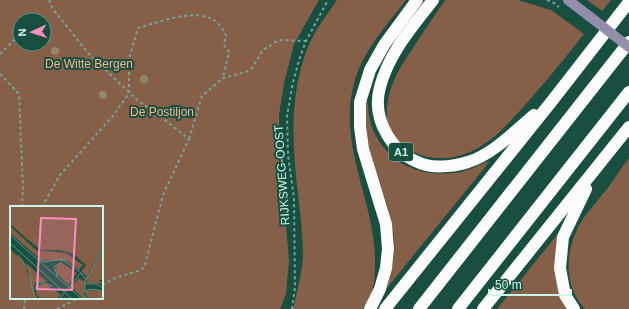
<svg xmlns="http://www.w3.org/2000/svg" width="629" height="309" font-family="Helvetica,sans-serif">
	<style>
		.green { fill: #855f48; fill-rule: evenodd }
		.lines { fill: none; stroke-linecap: round; stroke-linejoin: round }
		.path { stroke: #74a798; stroke-width: 2; stroke-dasharray: 3 3; stroke-linecap: butt }
		.minor { stroke: #938ea9; stroke-width: 10 }
		.highway { stroke: #fcfcfc; stroke-width: 12 }
		.minor-bridge { stroke: #938ea9; stroke-width: 10 }
		.tree { fill: #93886b }
		.labels { text-anchor: middle; stroke-width: 4; stroke-linejoin: round; paint-order: stroke }
		.shield { fill: #184f41; stroke: #95c5b7; stroke-width: 1 }
		.shield-label { font-size: 11px; font-weight: bold; fill: #caf8e9 }
		.park-label { font-size: 12px; fill: #f8b78e; stroke: #184f41 }
		.street-label { font-size: 12px; fill: #caf8e9; stroke: #184f41 }
		.inset-road { fill: none; stroke: #5f9384; stroke-width: 1 }
		.view { fill: #fd8ebf; fill-opacity: 0.15; stroke: #fd8ebf; stroke-width: 2 }
		.inset-edge { fill: none; stroke: #caf8e9; stroke-width: 2 }
	</style>
	<rect width="100%" height="100%" fill="#184f41"/>
	<!-- green -->
	<g class="green">
		<path d="M 0,0 L 319,0 L 294,44 L 284,83 L 279,115 L 280,154 L 289,260 L 286,294 L 280,309 L 0,309 ZM 20,20 L 44,20 L 44,44 L 20,44 ZM 11,207 L 102,207 L 102,298 L 11,298 Z"/>
		<path d="M 337,0 L 406,0 C 386,26 362,52 354,84 C 337,145 376,203 375,263 C 375,272 375,282 372,290 C 370,296 366,303 363,309 L 293,309 C 297,292 302,273 303,255 C 303,235 300,214 298,194 C 292,144 289,95 308,47 C 315,30 327,15 337,0 Z"/>
		<path d="M 445,0 L 518,0 L 551,10 L 584,34 C 562,62 540,89 516,115 C 504,128 490,142 474,150 C 454,160 433,161 413,152 C 405,149 400,143 395,137 C 387,128 386,120 387,108 C 389,81 404,62 418,40 C 427,27 436,13 445,0 Z"/>
		<path d="M 587,0 L 611,0 L 602,11 Z"/>
		<path d="M 367,97 C 368,108 369,120 373,130 C 390,167 423,178 461,172 C 470,170 481,164 490,161 L 387,288 C 391,271 396,255 394,237 C 390,193 354,140 367,97 Z"/>
		<path d="M 629,158 L 629,309 L 585,309 C 562,285 565,246 583,219 C 590,209 598,200 606,190 C 614,180 621,168 629,158 Z"/>
		<path d="M 565,225 L 561,237 L 568,309 L 497,309 Z"/>
	</g>
	<g class="lines">
		<!-- path -->
		<g class="path">
			<path d="M 49,0 L 52,8 L 89,54 L 137,100 L 152,110 L 189,139 L 163,195 L 145,265 L 141,270 L 115,278 L 102,285"/>
			<path d="M 547,0 L 554,3 L 559,7"/>
			<path d="M 0,54 L 20,34"/>
			<path d="M 0,74 L 19,94 L 23,188 L 22,207"/>
			<path d="M 189,139 L 202,96 L 223,78 L 246,72 L 252,68 L 263,50 L 279,40 L 306,41"/>
			<path d="M 42,207 L 60,175 L 113,116 L 129,93 L 129,59 L 138,28 C 160,22 192,8 214,20 C 219,23 223,30 226,35 L 224,45 L 229,52 L 223,78"/>
			<path d="M 24,309 L 25,298"/>
			<path d="M 57,309 L 78,298"/>
			<path d="M 292,309 L 295,287 L 294,198 L 288,155 L 287,116 L 293,82 L 300,57 L 306,41 L 328,0"/>
		</g>
		<!-- minor -->
		<path class="minor" d="M 568,0 L 589,16"/>
		<!-- highway -->
		<g class="highway">
			<path d="M 433,0 C 412,27 389,53 380,87 C 371,120 393,156 426,165 C 437,168 457,166 468,162 C 492,155 515,131 534,115"/>
			<path d="M 370,309 L 380,289 L 386,268 L 388,249 L 386,224 L 363,149 L 360,127 L 360,102 L 370,70 L 384,45 L 417,0"/>
			<path d="M 385,309 L 552,101 L 629,2"/>
			<path d="M 419,309 L 629,42"/>
			<path d="M 458,309 L 629,92"/>
			<path d="M 483,309 L 629,127"/>
			<path d="M 574,309 L 565,295 L 560,268 L 563,237 L 586,189"/>
		</g>
		<!-- minor-bridge -->
		<path class="minor-bridge" d="M 589,16 L 629,47"/>
	</g>
	<!-- trees -->
	<g class="tree">
		<circle cx="55" cy="51" r="4"/>
		<circle cx="144" cy="79" r="4"/>
		<circle cx="103" cy="95" r="4"/>
	</g>
	<g class="labels">
		<!-- shield labels -->
		<rect class="shield" x="389" y="143" width="24" height="18" rx="3"/>
		<g class="shield-label">
			<text x="401" y="156">A1</text>
		</g>
		<!-- park labels -->
		<g class="park-label">
			<text x="89" y="68">De Witte Bergen</text>
			<text x="162" y="116">De Postiljon</text>
		</g>
		<!-- street labels -->
		<g class="street-label">
			<text transform="translate(282 175) rotate(-94)" y="4">RIJKSWEG-OOST</text>
		</g>
	</g>
	<!-- overview -->
	<g transform="translate(10 206)">
		<rect width="93" height="93" fill="#184f41"/>
		<path d="M 0,0 L 93,0 L 93,40 L 77,71 L 71,65 L 76,59 L 63,48 L 51,44 L 31,44 L 16,32 L 0,18 ZM 0,20 L 26,44 L 56,47 L 73,59 L 69,64 L 58,55 L 31,54 L 0,27 ZM 0,43 L 14,56 L 27,93 L 0,93 ZM 93,44 L 93,74 L 89,74 L 93,78 L 77,77 L 76,73 ZM 16,57 L 37,76 L 26,76 L 23,83 ZM 52,57 L 67,67 L 58,79 L 46,66 L 47,58 ZM 69,72 L 75,76 L 74,88 L 80,93 L 74,93 L 61,81 ZM 37,78 L 51,89 L 46,93 L 31,93 L 26,88 L 26,79 ZM 79,84 L 93,85 L 93,93 L 82,93 L 76,88 L 76,85 Z" fill="#855f48"/>
		<path class="inset-road" d="M 0,29 L 72,93M 0,37 L 62,93M 8,49 L 19,64 L 23,87 L 28,93M 28,53 L 35,56 L 52,53 L 71,67M 48,71 L 44,61 L 52,56M 75,73 L 79,70 L 93,41M 75,78 L 86,78 L 93,82M 24,84 L 29,76 L 43,80M 74,85 L 81,83 L 93,85M 49,93 L 71,67 L 75,73 L 75,86 L 81,93"/>
		<path class="view" d="M 31,12 L 66,13 L 62,84 L 27,83 Z"/>
		<rect width="93" height="93" class="inset-edge"/>
	</g>
	<!-- north arrow -->
	<g transform="translate(32 32) rotate(267)"><circle r="19" fill="#184f41" stroke="#5f9384"/>
	<path d="M0-3L7 15L0 10L-7 15Z" fill="#fd8ebf"/>
	<text y="-6" font-size="11" font-weight="bold" text-anchor="middle" fill="#caf8e9">N</text>
	</g>
	<!-- scale -->
	<path d="M489 289v6h82v-6" fill="none" stroke="#caf8e9" stroke-width="2"/>
	<text x="495" y="289" font-size="12" fill="#caf8e9" stroke="#184f41" stroke-width="3" paint-order="stroke">50 m</text>
</svg>
